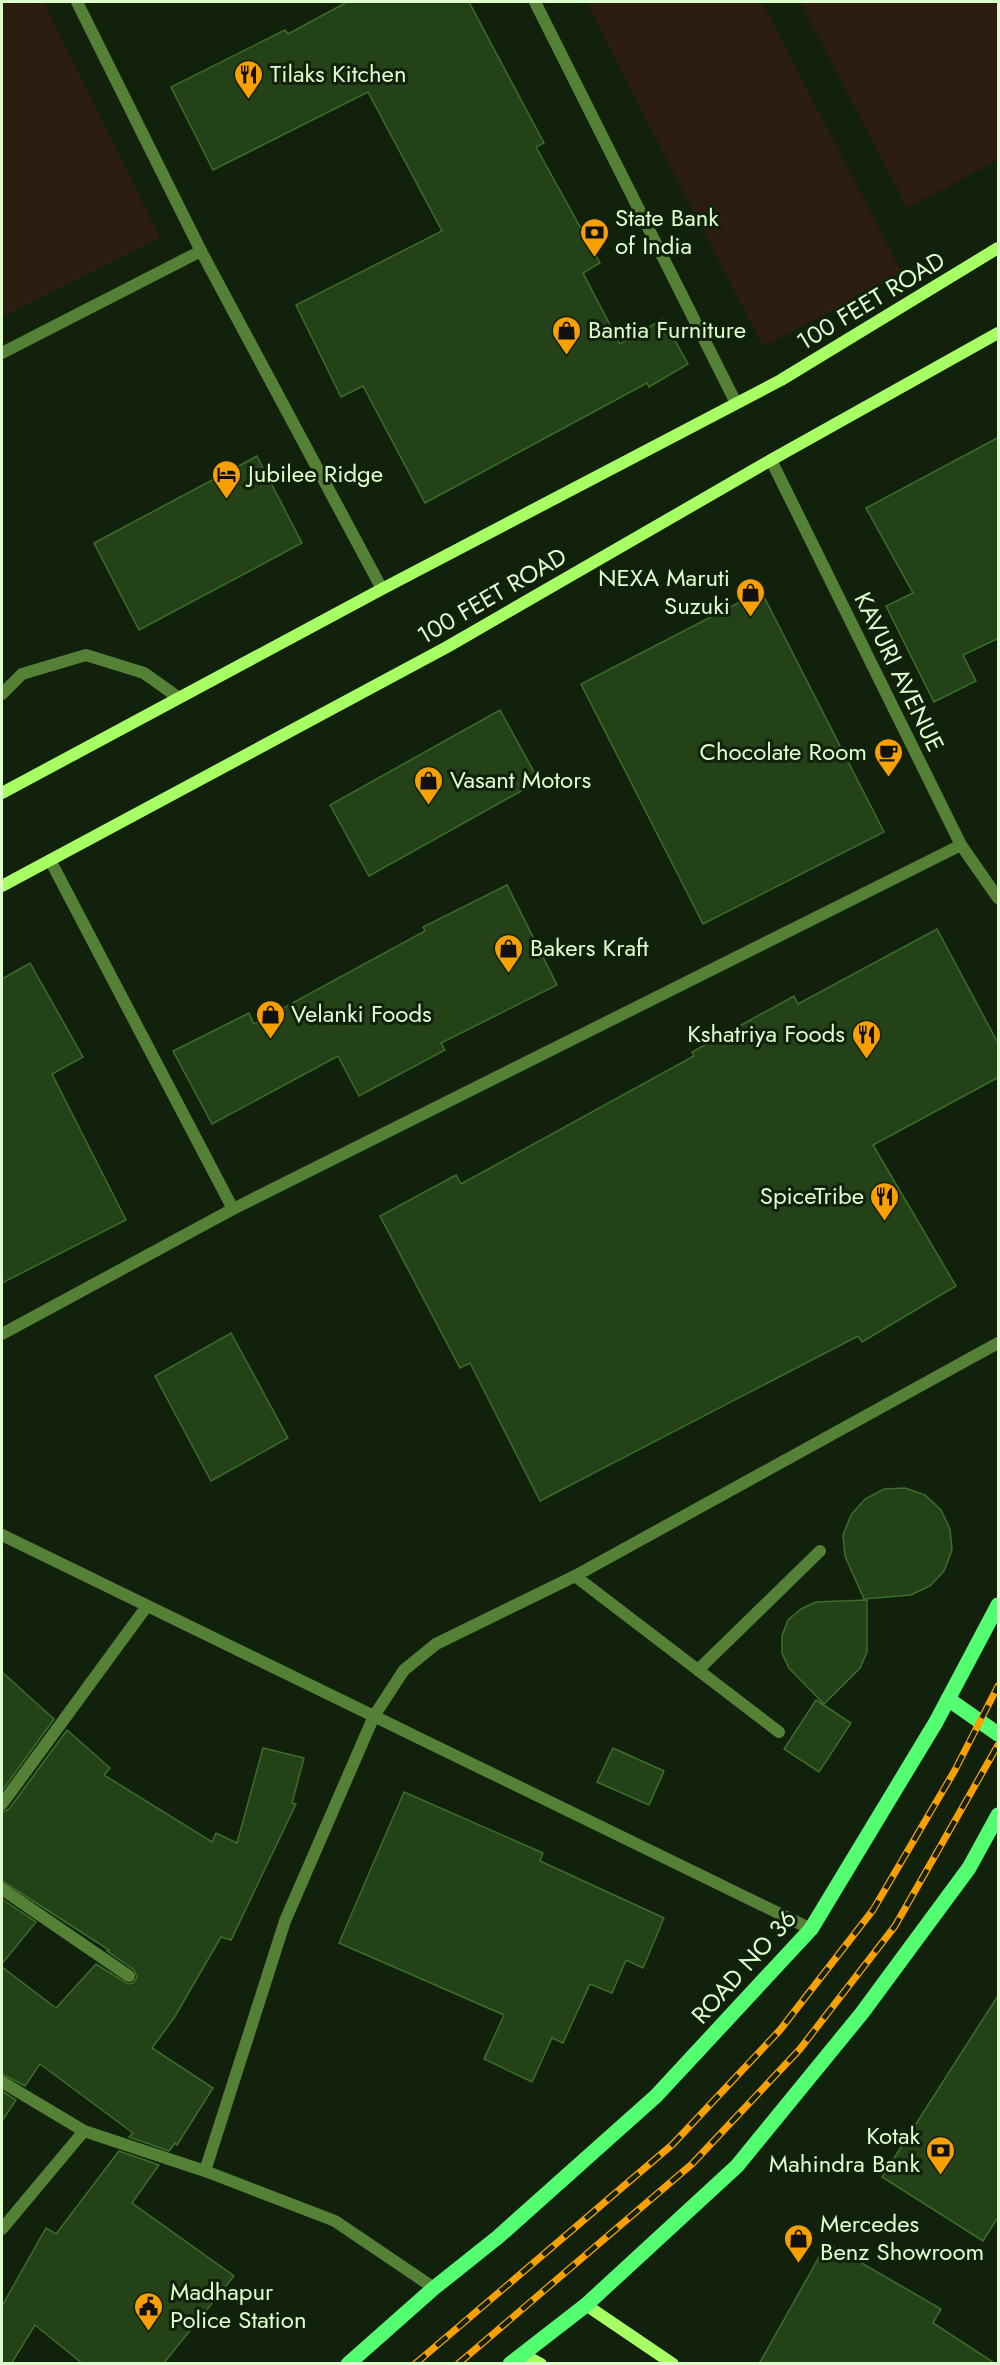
<svg xmlns="http://www.w3.org/2000/svg" width="1000" height="2365" font-family="Jost,sans-serif">
	<style>
		.green { fill: #2b1d0f }
		.building { fill: #234218; stroke: #3b6e2a; stroke-width: 1.5 }
		.lines { fill: none; stroke-linecap: round; stroke-linejoin: round }
		.lane { stroke: #558136; stroke-width: 12 }
		.street { stroke: #558136; stroke-width: 12 }
		.secondary { stroke: #a6ff63; stroke-width: 12 }
		.primary { stroke: #53ff71; stroke-width: 15 }
		.rail-casing { stroke: #f7a000; stroke-width: 7 }
		.rail { stroke: #12210c; stroke-width: 4.5; stroke-dasharray: 14; stroke-linecap: butt }
		.labels { text-anchor: middle; stroke-width: 6; stroke-linejoin: round; paint-order: stroke }
		.poi-label { font-size: 24px; fill: #dfc; stroke: #12210c; text-anchor: start }
		.street-label { font-size: 24px; fill: #dfc; stroke: #12210c }
	</style>
	<rect width="100%" height="100%" fill="#12210c"/>
	<!-- green -->
	<g class="green">
		<path d="M 2,2 L 44,2 L 160,238 L 2,317 Z"/>
		<path d="M 586,2 L 762,2 L 902,273 L 763,347 Z"/>
		<path d="M 800,2 L 998,2 L 998,160 L 907,208 Z"/>
	</g>
	<!-- building -->
	<g class="building">
		<path d="M 347,2 L 469,2 L 544,143 L 536,147 L 600,263 L 583,273 L 620,344 L 663,319 L 688,364 L 649,387 L 647,383 L 425,503 L 363,386 L 341,397 L 296,305 L 442,231 L 368,92 L 213,170 L 171,87 L 285,30 L 288,34 Z"/>
		<path d="M 999,437 L 999,638 L 963,655 L 976,681 L 934,702 L 886,606 L 913,593 L 866,508 Z"/>
		<path d="M 257,456 L 302,543 L 139,630 L 94,543 Z"/>
		<path d="M 761,591 L 884,832 L 703,924 L 581,684 Z"/>
		<path d="M 500,710 L 539,781 L 369,876 L 330,805 Z"/>
		<path d="M 507,885 L 557,985 L 441,1043 L 445,1050 L 359,1096 L 338,1056 L 212,1124 L 173,1051 L 249,1013 L 254,1024 L 425,931 L 423,927 Z"/>
		<path d="M 937,929 L 999,1045 L 999,1077 L 873,1145 L 956,1286 L 862,1342 L 858,1336 L 540,1501 L 470,1363 L 460,1368 L 380,1216 L 456,1175 L 461,1184 L 694,1056 L 692,1052 L 794,996 L 798,1004 Z"/>
		<path d="M 30,963 L 83,1057 L 52,1074 L 126,1220 L 2,1283 L 2,979 Z"/>
		<path d="M 231,1333 L 288,1438 L 211,1481 L 155,1376 Z"/>
		<path d="M 905,1488 L 925,1495 L 941,1510 L 950,1529 L 952,1550 L 944,1571 L 930,1586 L 911,1595 L 864,1599 L 845,1556 L 843,1535 L 851,1515 L 865,1499 L 884,1489 Z"/>
		<path d="M 867,1600 L 867,1652 L 860,1668 L 824,1704 L 789,1668 L 782,1653 L 782,1636 L 788,1620 L 801,1609 L 816,1602 Z"/>
		<path d="M 2,1672 L 54,1719 L 2,1791 Z"/>
		<path d="M 816,1700 L 851,1723 L 819,1772 L 784,1749 Z"/>
		<path d="M 67,1730 L 110,1768 L 104,1775 L 212,1842 L 216,1833 L 237,1843 L 263,1748 L 304,1758 L 292,1803 L 296,1804 L 231,1940 L 221,1937 L 174,2018 L 152,2048 L 213,2088 L 177,2145 L 175,2143 L 169,2151 L 129,2137 L 133,2133 L 40,2064 L 25,2086 L 2,2074 L 2,1967 L 56,2008 L 96,1964 L 128,1984 L 133,1983 L 137,1977 L 134,1970 L 107,1951 L 109,1950 L 2,1881 L 2,1812 L 9,1809 Z"/>
		<path d="M 613,1748 L 664,1771 L 649,1805 L 597,1782 Z"/>
		<path d="M 404,1792 L 543,1853 L 540,1861 L 664,1918 L 643,1968 L 626,1960 L 612,1993 L 590,1984 L 563,2043 L 552,2038 L 532,2082 L 484,2059 L 504,2015 L 339,1943 Z"/>
		<path d="M 2,1899 L 36,1922 L 2,1964 Z"/>
		<path d="M 999,1994 L 999,2216 L 983,2241 L 882,2177 Z"/>
		<path d="M 2,2091 L 16,2100 L 2,2121 Z"/>
		<path d="M 119,2151 L 159,2165 L 132,2203 L 234,2276 L 163,2364 L 83,2364 L 35,2325 L 11,2364 L 2,2364 L 2,2306 L 46,2228 L 56,2234 Z"/>
		<path d="M 827,2243 L 941,2309 L 933,2323 L 996,2364 L 759,2364 Z"/>
	</g>
	<g class="lines">
		<!-- lane -->
		<g class="lane">
			<path d="M 2,694 L 22,674 L 86,655 L 144,673 L 179,698"/>
			<path d="M 575,1576 L 779,1732"/>
			<path d="M 698,1670 L 820,1551"/>
		</g>
		<!-- street -->
		<g class="street">
			<path d="M 77,2 L 201,251 L 382,589"/>
			<path d="M 535,2 L 736,403"/>
			<path d="M 2,353 L 201,251"/>
			<path d="M 771,460 L 961,845 L 998,898"/>
			<path d="M 50,860 L 233,1209"/>
			<path d="M 2,1334 L 233,1209 L 961,845"/>
			<path d="M 2,1535 L 811,1929"/>
			<path d="M 2,1804 L 147,1606"/>
			<path d="M 2,1889 L 129,1976"/>
			<path d="M 2,2082 L 84,2131 L 205,2171 L 335,2221 L 434,2288"/>
			<path d="M 205,2171 L 285,1921 L 374,1716 L 404,1670 L 436,1644 L 575,1576 L 998,1343"/>
			<path d="M 2,2229 L 84,2131"/>
		</g>
		<!-- secondary -->
		<g class="secondary">
			<path d="M 2,793 L 382,589 L 781,380 L 998,248"/>
			<path d="M 2,886 L 447,647 L 771,460 L 998,333"/>
			<path d="M 586,2305 L 673,2364"/>
			<path d="M 522,2354 L 541,2364"/>
		</g>
		<!-- primary -->
		<g class="primary">
			<path d="M 948,1699 L 998,1734"/>
			<path d="M 348,2364 L 434,2288 L 498,2237 L 656,2096 L 811,1929 L 936,1722 L 998,1605"/>
			<path d="M 510,2364 L 586,2305 L 737,2166 L 862,2013 L 969,1868 L 998,1815"/>
		</g>
		<defs>
			<g id="rail">
				<path d="M 415,2364 L 673,2144 L 780,2030 L 873,1910 L 955,1770 L 998,1686"/>
				<path d="M 458,2364 L 692,2164 L 800,2049 L 895,1926 L 998,1745"/>
			</g>
		</defs>
		<!-- rail casing -->
		<use href="#rail" class="rail-casing"/>
		<!-- rail -->
		<use href="#rail" class="rail"/>
	</g>
	<!-- icons -->
	<defs>
		<symbol id="restaurant-pin" viewBox="-11 -11 22 30"><path d="M0 17L-7.5 6A9.5 9.5 0 1 1 7.5 6Z" fill="#f7a000" stroke="#12210c"/><path d="M-5-6h1v4h1v-4h1v4h1v-4h1v5L-1.5 .5V6h-2V.5L-5-1ZM5-6V6H3V1.5H1.5Q1.5-4 5-6Z" fill="#111"/></symbol>
		<symbol id="bank-pin" viewBox="-11 -11 22 30"><path d="M0 17L-7.5 6A9.5 9.5 0 1 1 7.5 6Z" fill="#f7a000" stroke="#12210c"/><path d="M-6-4H6V4H-6ZM0-2.3a2.3 2.3 0 1 0 0 4.6a2.3 2.3 0 1 0 0-4.6Z" fill="#111"/></symbol>
		<symbol id="shop-pin" viewBox="-11 -11 22 30"><path d="M0 17L-7.5 6A9.5 9.5 0 1 1 7.5 6Z" fill="#f7a000" stroke="#12210c"/><path d="M-5-2.5h2.3a2.7 3.5 0 0 1 5.4 0H5L5.5 6h-11ZM-1.5-2.5h3a1.5 2.3 0 0 0-3 0Z" fill="#111"/></symbol>
		<symbol id="hotel-pin" viewBox="-11 -11 22 30"><path d="M0 17L-7.5 6A9.5 9.5 0 1 1 7.5 6Z" fill="#f7a000" stroke="#12210c"/><path d="M-6-4.5h1.5V1H6V5H4.5V3h-9V5H-6ZM-4 0a1.8 1.8 0 1 1 3.6 0ZM.5 0V-2.5h3Q6-2.5 6 0Z" fill="#111"/></symbol>
		<symbol id="cafe-pin" viewBox="-11 -11 22 30"><path d="M0 17L-7.5 6A9.5 9.5 0 1 1 7.5 6Z" fill="#f7a000" stroke="#12210c"/><path d="M-5.5-4.5H6V0H3Q3 3.5 0 3.5H-2.5Q-5.5 3.5-5.5 0ZM3-3.2v2h1.7v-2ZM-6 4.5H4V6H-6Z" fill="#111"/></symbol>
		<symbol id="civic-pin" viewBox="-11 -11 22 30"><path d="M0 17L-7.5 6A9.5 9.5 0 1 1 7.5 6Z" fill="#f7a000" stroke="#12210c"/><path d="M-.6-6.5H3V-4.5H.6V-3L4-1V1h2V6H-6V1h2V-1L-.6-3ZM-1.2 2.5V6h2.4V2.5Z" fill="#111"/></symbol>
	</defs>
	<g fill-rule="evenodd">
		<use href="#restaurant-pin" x="232" y="58" width="33" height="45"/>
		<use href="#bank-pin" x="578" y="216" width="33" height="45"/>
		<use href="#shop-pin" x="550" y="314" width="33" height="45"/>
		<use href="#hotel-pin" x="210" y="458" width="33" height="45"/>
		<use href="#shop-pin" x="734" y="576" width="33" height="45"/>
		<use href="#cafe-pin" x="872" y="736" width="33" height="45"/>
		<use href="#shop-pin" x="412" y="764" width="33" height="45"/>
		<use href="#shop-pin" x="492" y="932" width="33" height="45"/>
		<use href="#shop-pin" x="254" y="998" width="33" height="45"/>
		<use href="#restaurant-pin" x="850" y="1018" width="33" height="45"/>
		<use href="#restaurant-pin" x="868" y="1180" width="33" height="45"/>
		<use href="#bank-pin" x="924" y="2134" width="33" height="45"/>
		<use href="#shop-pin" x="782" y="2222" width="33" height="45"/>
		<use href="#civic-pin" x="132" y="2290" width="33" height="45"/>
	</g>
	<g class="labels">
		<!-- poi labels -->
		<g class="poi-label">
			<text x="270" y="82">Tilaks Kitchen</text>
			<text x="615" y="226">State Bank<tspan x="615" dy="28">of India</tspan></text>
			<text x="588" y="338">Bantia Furniture</text>
			<text x="248" y="482">Jubilee Ridge</text>
			<text x="730" y="586" text-anchor="end">NEXA Maruti<tspan x="730" dy="28">Suzuki</tspan></text>
			<text x="867" y="760" text-anchor="end">Chocolate Room</text>
			<text x="450" y="788">Vasant Motors</text>
			<text x="530" y="956">Bakers Kraft</text>
			<text x="291" y="1022">Velanki Foods</text>
			<text x="845" y="1042" text-anchor="end">Kshatriya Foods</text>
			<text x="864" y="1204" text-anchor="end">SpiceTribe</text>
			<text x="920" y="2144" text-anchor="end">Kotak<tspan x="920" dy="28">Mahindra Bank</tspan></text>
			<text x="820" y="2232">Mercedes<tspan x="820" dy="28">Benz Showroom</tspan></text>
			<text x="170" y="2300">Madhapur<tspan x="170" dy="28">Police Station</tspan></text>
		</g>
		<!-- street labels -->
		<g class="street-label">
			<text transform="translate(871 301) rotate(-31)" y="8">100 FEET ROAD</text>
			<text transform="translate(492 596) rotate(-30)" y="8">100 FEET ROAD</text>
			<text transform="translate(899 672) rotate(64)" y="8">KAVURI AVENUE</text>
			<text transform="translate(744 1967) rotate(-48)" y="8">ROAD NO 36</text>
		</g>
	</g>
	<!-- border -->
	<rect width="1000" height="2365" fill="none" stroke="#ddffcc" stroke-width="6"/>
</svg>
